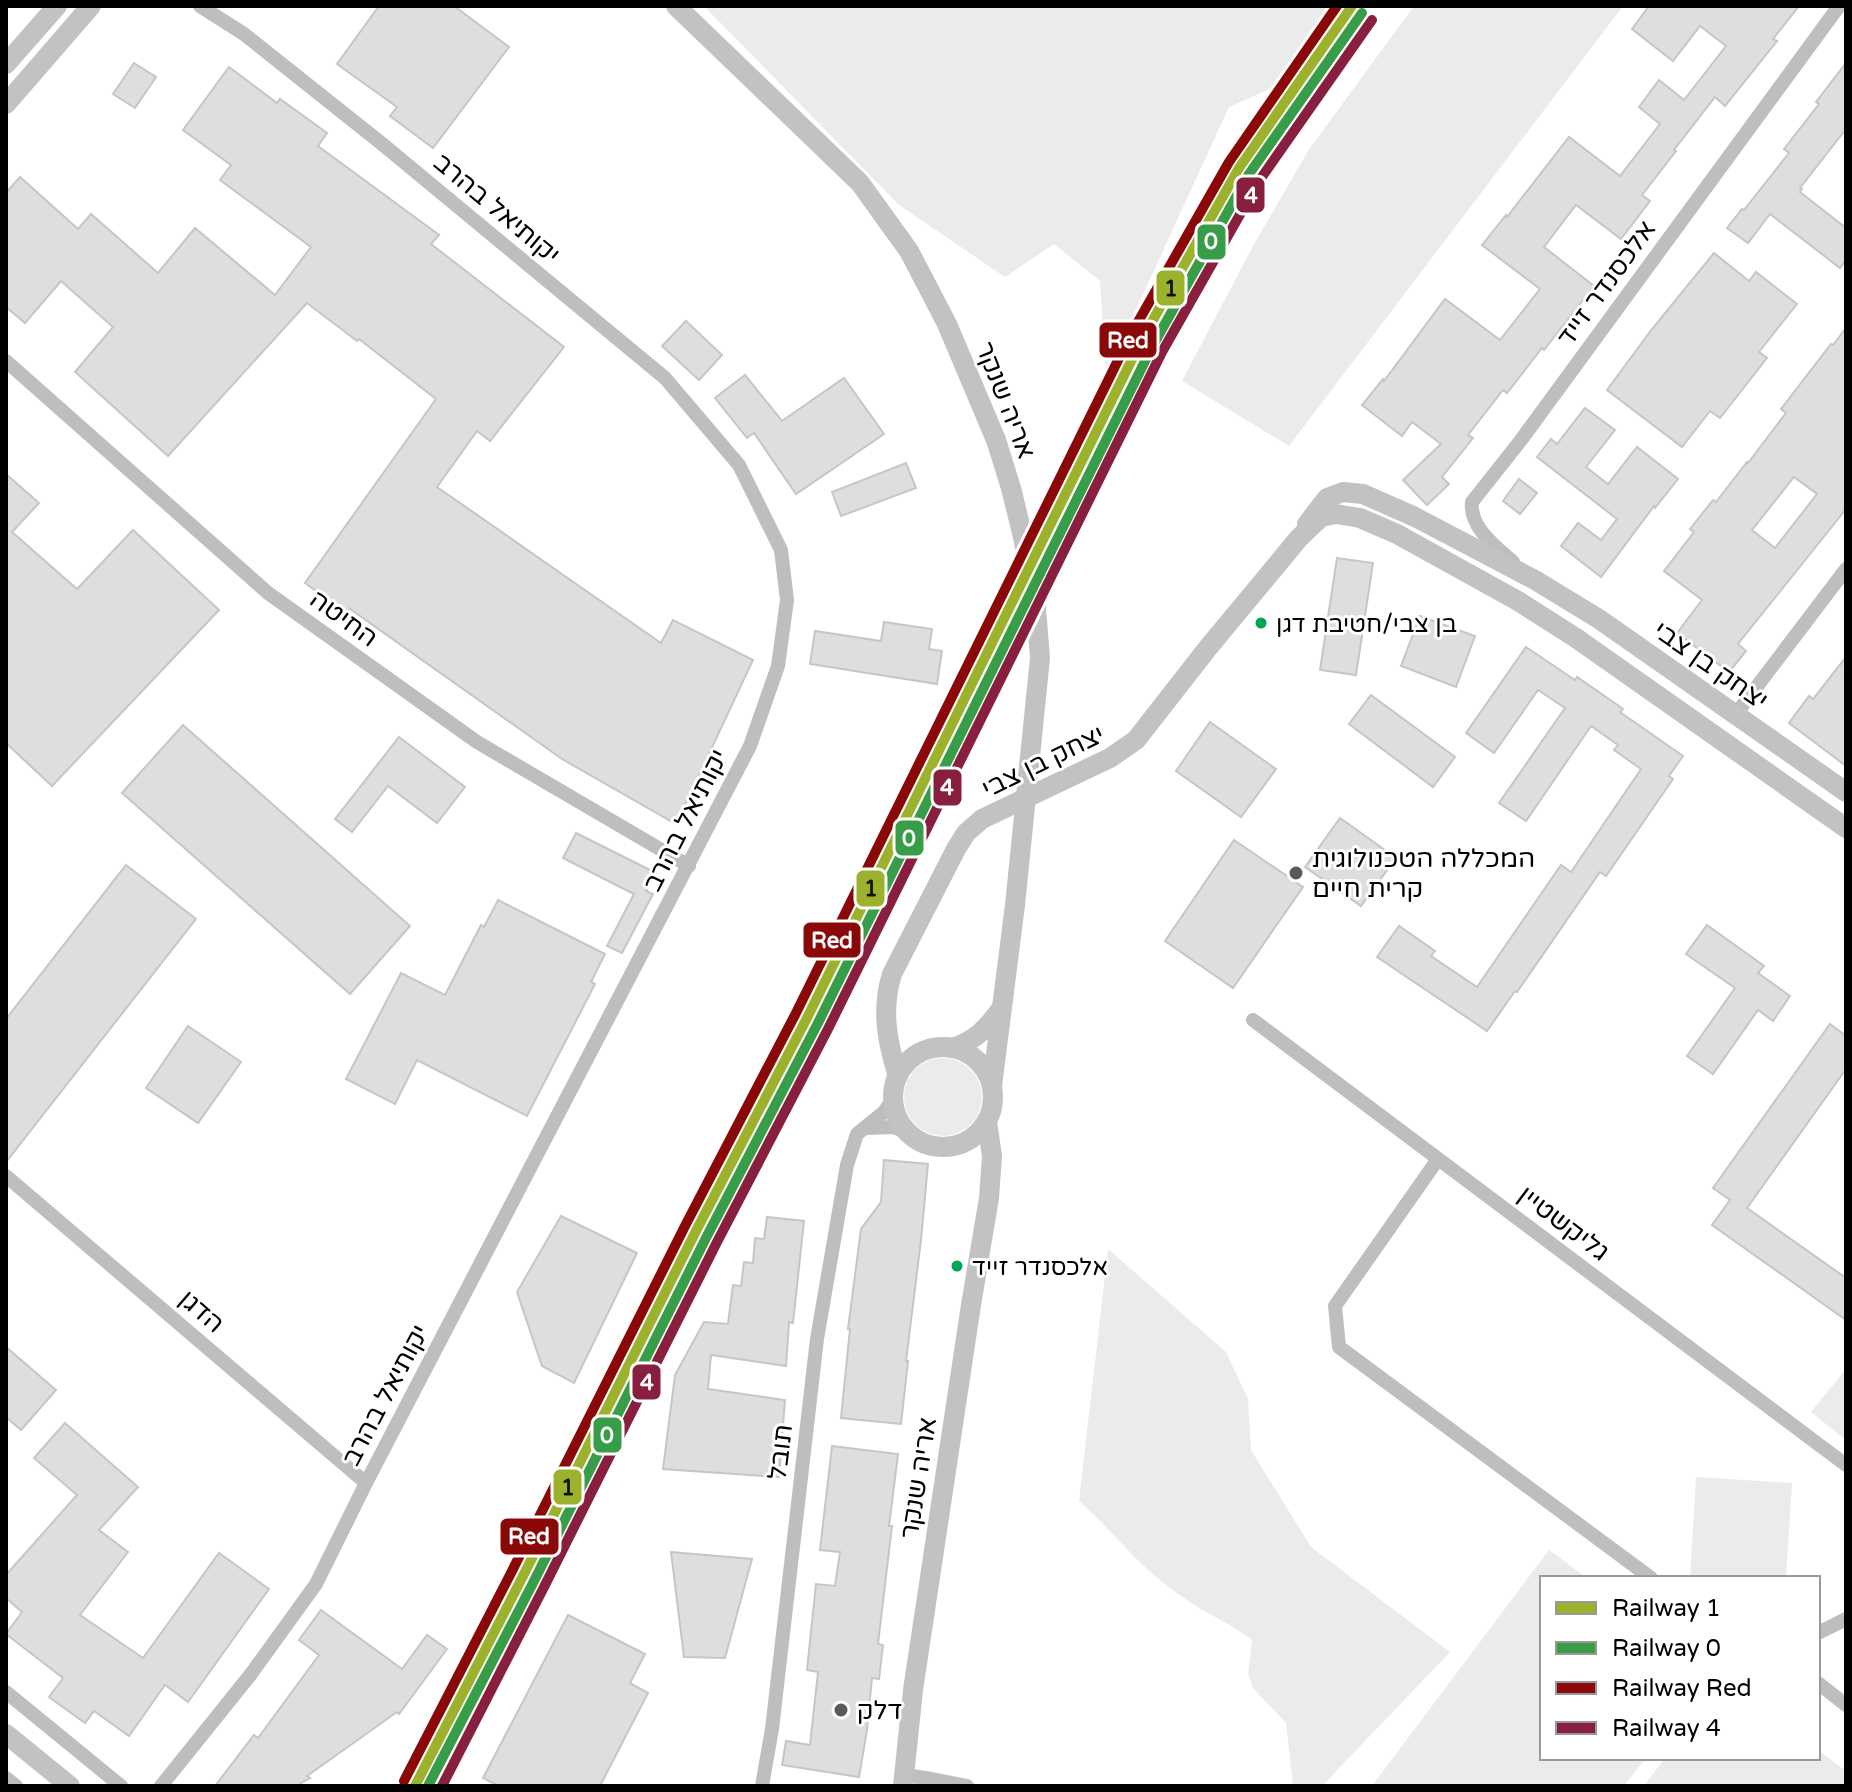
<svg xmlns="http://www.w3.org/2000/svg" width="1852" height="1792" font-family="'Varela Round','Noto Sans Hebrew',sans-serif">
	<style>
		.green { fill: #ebebeb }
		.building { fill: #dedede; stroke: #c6c6c6; stroke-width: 2; fill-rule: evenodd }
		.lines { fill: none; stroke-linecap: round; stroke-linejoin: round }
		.street { stroke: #bebebe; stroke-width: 14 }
		.secondary { stroke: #c2c2c2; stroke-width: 20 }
		.secondary-bridge { stroke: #c2c2c2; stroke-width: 20 }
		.rail-1-casing { stroke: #fff; stroke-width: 16 }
		.rail-2-casing { stroke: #fff; stroke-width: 16 }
		.rail-3-casing { stroke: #fff; stroke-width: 16 }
		.rail-4-casing { stroke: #fff; stroke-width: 16 }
		.rail-1 { stroke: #9cb22c; stroke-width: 10 }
		.rail-2 { stroke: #389d48; stroke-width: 10 }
		.rail-3 { stroke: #8a0808; stroke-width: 10 }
		.rail-4 { stroke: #891f3e; stroke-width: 10 }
		.bus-dot { fill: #00a651; stroke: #fff; stroke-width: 3 }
		.poi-dot { fill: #595959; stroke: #fff; stroke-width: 3 }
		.labels { text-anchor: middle; stroke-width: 6; stroke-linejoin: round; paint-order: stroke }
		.bus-label { font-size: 24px; fill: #000; stroke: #fff; text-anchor: start }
		.street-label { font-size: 26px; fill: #000; stroke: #fff }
		.poi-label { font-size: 26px; fill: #000; stroke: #fff; text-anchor: start }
		.line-badge { stroke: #fff; stroke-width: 3 }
		.badge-label { font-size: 22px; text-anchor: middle; font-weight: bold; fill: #fff }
		.pale-badge-label { font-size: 22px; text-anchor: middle; font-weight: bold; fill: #111 }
	</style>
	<rect width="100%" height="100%" fill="#fff"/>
	<!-- green -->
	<g class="green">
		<path d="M 704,6 L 1339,6 L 1311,46 L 1279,85 L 1229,107 L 1106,375 L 1100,281 L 1054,244 L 1005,277 L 899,205 Z"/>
		<path d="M 1414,6 L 1623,6 L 1289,446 L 1182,381 L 1253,246 L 1308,151 Z"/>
		<circle cx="943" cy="1097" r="39"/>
		<path d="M 1108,1249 L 1226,1352 L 1248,1399 L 1251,1450 L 1311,1547 L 1450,1652 L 1322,1786 L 1293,1786 L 1286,1723 L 1253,1688 L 1248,1674 L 1252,1640 C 1235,1627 1217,1618 1199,1608 C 1183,1598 1168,1587 1154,1575 C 1127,1552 1106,1524 1079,1501 Z"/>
		<path d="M 1846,1369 L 1846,1440 L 1811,1412 Z"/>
		<path d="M 1696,1477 L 1792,1483 L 1786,1578 L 1690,1578 Z"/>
		<path d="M 1549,1550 L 1587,1578 L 1542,1578 L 1542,1758 L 1646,1758 L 1624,1786 L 1372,1786 Z"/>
		<path d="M 1818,1750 L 1846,1771 L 1846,1786 L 1644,1786 L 1665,1758 L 1818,1758 Z"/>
	</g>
	<!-- building -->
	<g class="building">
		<path d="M 379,6 L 454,6 L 509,47 L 433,148 L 390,116 L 397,107 L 337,64 Z"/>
		<path d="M 1649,6 L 1799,6 L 1773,39 L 1777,41 L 1725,106 L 1715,97 L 1674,150 L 1676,151 L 1642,195 L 1650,201 L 1621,239 L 1576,205 L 1544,247 L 1594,286 L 1544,350 L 1542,348 L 1507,393 L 1503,390 L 1468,435 L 1473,438 L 1442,477 L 1449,484 L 1427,505 L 1403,480 L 1441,444 L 1412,422 L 1402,436 L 1362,405 L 1383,379 L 1384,381 L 1445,299 L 1500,340 L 1540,289 L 1482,245 L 1506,215 L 1507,217 L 1569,137 L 1620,176 L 1660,124 L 1639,107 L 1659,80 L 1684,100 L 1726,46 L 1700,26 L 1673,61 L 1632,29 Z"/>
		<path d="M 134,63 L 156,77 L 135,108 L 113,94 Z"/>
		<path d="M 1846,63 L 1846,129 L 1800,188 L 1802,189 L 1800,192 L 1846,228 L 1846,260 L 1840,268 L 1770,214 L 1748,243 L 1727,228 L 1742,209 L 1744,210 L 1789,153 L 1784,149 L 1819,104 L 1816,102 Z"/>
		<path d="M 229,67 L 277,103 L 280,99 L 327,133 L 318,146 L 439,235 L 431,244 L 564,347 L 490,441 L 477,431 L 437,487 L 661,643 L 673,620 L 753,660 L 676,824 L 562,759 L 350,609 L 347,613 L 305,583 L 436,399 L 359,339 L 357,341 L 307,303 L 168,456 L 75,372 L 113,327 L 61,281 L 25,323 L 6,307 L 6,193 L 20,177 L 78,229 L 91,214 L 158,273 L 195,228 L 275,295 L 311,247 L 220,180 L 231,165 L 183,130 Z"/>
		<path d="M 1714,253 L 1749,281 L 1756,272 L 1797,304 L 1759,352 L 1767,358 L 1720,418 L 1710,411 L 1682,447 L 1607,390 L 1652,329 Z"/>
		<path d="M 686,321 L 722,355 L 699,380 L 662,346 Z"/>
		<path d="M 1846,328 L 1846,509 L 1738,644 L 1746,651 L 1729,672 L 1677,633 L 1702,600 L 1664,571 L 1694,532 L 1690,529 L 1713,500 L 1716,502 L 1747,462 L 1748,463 L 1786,413 L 1781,409 L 1831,344 L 1833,345 ZM 1794,477 L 1817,494 L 1775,548 L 1752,530 Z"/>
		<path d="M 745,375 L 782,421 L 844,378 L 884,434 L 796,494 L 754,433 L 747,438 L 715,398 Z"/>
		<path d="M 1585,408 L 1615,430 L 1586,467 L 1608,484 L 1637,447 L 1678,479 L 1655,508 L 1654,506 L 1601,577 L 1561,546 L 1578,523 L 1601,540 L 1617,519 L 1537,457 L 1551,439 L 1557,444 Z"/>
		<path d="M 906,463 L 916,488 L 841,516 L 832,492 Z"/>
		<path d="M 6,474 L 39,503 L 12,532 L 77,589 L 133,530 L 219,610 L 52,786 L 6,743 Z"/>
		<path d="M 1519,479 L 1537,493 L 1520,514 L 1503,501 Z"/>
		<path d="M 1337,558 L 1373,563 L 1356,675 L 1320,670 Z"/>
		<path d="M 1420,616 L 1475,636 L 1456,687 L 1401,666 Z"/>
		<path d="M 884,622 L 932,629 L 929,649 L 942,651 L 937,684 L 810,664 L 815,631 L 881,641 Z"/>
		<path d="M 1526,647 L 1575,680 L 1577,677 L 1623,709 L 1620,712 L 1683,756 L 1669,776 L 1673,779 L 1606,876 L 1600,872 L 1517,992 L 1515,991 L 1487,1031 L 1377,957 L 1399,926 L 1435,951 L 1431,956 L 1477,987 L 1561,865 L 1571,872 L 1641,769 L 1614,750 L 1618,745 L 1591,726 L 1526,821 L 1499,803 L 1565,708 L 1538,690 L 1494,753 L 1466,733 Z"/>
		<path d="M 1846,657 L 1846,766 L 1789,723 L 1809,696 L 1813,699 Z"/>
		<path d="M 1371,695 L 1455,757 L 1433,787 L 1349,724 Z"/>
		<path d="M 1210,722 L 1276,769 L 1241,817 L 1176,771 Z"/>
		<path d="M 183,725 L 410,926 L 350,994 L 122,793 Z"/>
		<path d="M 399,737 L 465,787 L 437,823 L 388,786 L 352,832 L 335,819 Z"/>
		<path d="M 1340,818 L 1396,858 L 1361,906 L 1305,867 Z"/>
		<path d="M 576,833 L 656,873 L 646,891 L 653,894 L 622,953 L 607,946 L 634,894 L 563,858 Z"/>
		<path d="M 1234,840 L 1303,887 L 1233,988 L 1165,941 Z"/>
		<path d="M 126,865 L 196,919 L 6,1162 L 6,1019 Z"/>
		<path d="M 498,900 L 605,954 L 591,982 L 595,984 L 527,1116 L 417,1060 L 395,1104 L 346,1079 L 401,973 L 445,995 L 481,925 L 484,927 Z"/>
		<path d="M 1707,925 L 1764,966 L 1758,973 L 1790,996 L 1773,1021 L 1758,1010 L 1713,1074 L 1687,1056 L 1735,988 L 1686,954 Z"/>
		<path d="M 1830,1024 L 1846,1036 L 1846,1069 L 1747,1208 L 1846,1278 L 1846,1320 L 1712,1225 L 1730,1200 L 1713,1188 Z"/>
		<path d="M 188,1026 L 241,1062 L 198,1123 L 146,1088 Z"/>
		<path d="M 884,1160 L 928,1164 L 921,1240 L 906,1361 L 908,1361 L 901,1424 L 841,1418 L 850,1329 L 848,1329 L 861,1229 L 881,1202 Z"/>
		<path d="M 561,1216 L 637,1253 L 574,1383 L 542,1366 L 517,1292 Z"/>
		<path d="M 767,1217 L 804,1221 L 793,1323 L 789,1322 L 786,1366 L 711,1355 L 708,1389 L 785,1400 L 779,1477 L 663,1469 L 675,1375 L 704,1322 L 728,1324 L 733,1285 L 741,1286 L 744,1262 L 753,1263 L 755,1238 L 764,1239 Z"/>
		<path d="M 6,1347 L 56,1390 L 21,1430 L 6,1417 Z"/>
		<path d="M 65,1423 L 138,1487 L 99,1530 L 128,1552 L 80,1615 L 143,1658 L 219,1553 L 269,1589 L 188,1702 L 165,1685 L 129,1736 L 94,1711 L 85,1723 L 49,1697 L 63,1678 L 6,1634 L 22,1612 L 6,1598 L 6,1575 L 77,1495 L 34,1458 Z"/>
		<path d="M 832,1446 L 898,1454 L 889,1526 L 892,1526 L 878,1644 L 883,1645 L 879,1679 L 872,1678 L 867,1730 L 859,1777 L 782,1765 L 786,1741 L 810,1745 L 818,1672 L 807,1670 L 816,1584 L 835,1586 L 840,1552 L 820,1550 Z"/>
		<path d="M 671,1552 L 752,1559 L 725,1658 L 684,1657 Z"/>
		<path d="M 321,1610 L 402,1669 L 427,1635 L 447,1649 L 399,1714 L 397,1712 L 307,1776 L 310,1778 L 296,1786 L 215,1786 L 254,1735 L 258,1738 L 319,1655 L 299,1640 Z"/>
		<path d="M 568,1615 L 645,1654 L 630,1683 L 648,1693 L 600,1786 L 499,1786 L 483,1778 Z"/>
	</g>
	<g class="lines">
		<!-- street -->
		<g class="street">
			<path d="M 6,361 L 268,593 L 477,742 L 689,866"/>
			<path d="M 1513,562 C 1496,547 1469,527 1472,502 L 1521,440 L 1839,6"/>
			<path d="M 1736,714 L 1846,569"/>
			<path d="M 1253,1020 L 1846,1465"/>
			<path d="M 867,1128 L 894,1127 L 909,1134"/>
			<path d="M 1438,1159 L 1335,1306 L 1339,1347 L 1651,1578"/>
			<path d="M 6,1176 L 366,1483"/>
			<path d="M 1818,1633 L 1846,1619"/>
			<path d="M 1818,1683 L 1846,1705"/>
			<path d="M 6,1692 L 121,1786"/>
			<path d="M 904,1775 L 932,1779 L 967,1786"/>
			<path d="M 6,1778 L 16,1786"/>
			<path d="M 161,1786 L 251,1674 L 316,1584 L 366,1483 L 750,746 L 778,666 L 787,600 L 781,550 L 739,465 L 665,378 L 381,143 L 244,34 L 200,6"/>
			<path d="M 762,1786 L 772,1729 L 817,1339 L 847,1165 L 857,1134 L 884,1112 L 893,1099"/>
		</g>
		<!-- secondary -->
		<g class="secondary">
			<path d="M 676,6 L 860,183 L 909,251 L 947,324 L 996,440"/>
			<path d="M 6,64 L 57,6"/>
			<path d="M 6,104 L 91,6"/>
			<path d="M 1307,524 L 1327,498 L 1343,492 L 1363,494 L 1415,517 L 1535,580 L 1599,619 L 1846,792"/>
			<circle cx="943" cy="1097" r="50"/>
			<path d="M 952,1048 C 975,1041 987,1028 1001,1009"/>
			<path d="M 898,1076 C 887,1042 881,1009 892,974 L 956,849 L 966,833 L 982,819 L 1110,758 L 1136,740 L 1207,649 L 1299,538 L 1321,517 L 1336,514 L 1360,518 L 1397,534 L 1518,601 L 1576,638 L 1846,828"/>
			<path d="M 992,1086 L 1015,905"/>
			<path d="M 6,1734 L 70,1786"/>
			<path d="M 903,1786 L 913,1690 L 971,1305 L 989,1198 L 992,1156 L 987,1122"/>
		</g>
		<!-- secondary-bridge -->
		<path class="secondary-bridge" d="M 996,440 L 1011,488 L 1023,537 L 1035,596 L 1040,658 L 1015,905"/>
		<defs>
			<path id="rail-1" d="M 415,1786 L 522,1578 L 696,1231 L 807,1018 L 1141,341 L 1239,168 L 1352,6"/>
			<path id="rail-2" d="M 428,1786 L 533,1583 L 707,1236 L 818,1023 L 1152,347 L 1249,174 L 1362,13"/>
			<path id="rail-3" d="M 404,1781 L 511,1573 L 685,1226 L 796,1013 L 1130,336 L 1229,162 L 1337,6"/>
			<path id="rail-4" d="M 442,1786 L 543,1589 L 717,1242 L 828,1029 L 1162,352 L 1259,181 L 1372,20"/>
		</defs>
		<!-- rail-1 casing -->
		<use href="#rail-1" class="rail-1-casing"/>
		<!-- rail-2 casing -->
		<use href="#rail-2" class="rail-2-casing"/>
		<!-- rail-3 casing -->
		<use href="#rail-3" class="rail-3-casing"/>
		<!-- rail-4 casing -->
		<use href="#rail-4" class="rail-4-casing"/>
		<!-- rail-1 -->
		<use href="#rail-1" class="rail-1"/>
		<!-- rail-2 -->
		<use href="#rail-2" class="rail-2"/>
		<!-- rail-3 -->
		<use href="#rail-3" class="rail-3"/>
		<!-- rail-4 -->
		<use href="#rail-4" class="rail-4"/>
	</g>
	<!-- markers -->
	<g class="bus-dot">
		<circle cx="1261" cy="623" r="7"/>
		<circle cx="957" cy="1266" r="7"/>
	</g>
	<g class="poi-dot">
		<circle cx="1296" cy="873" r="8"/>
		<circle cx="841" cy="1710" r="8"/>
	</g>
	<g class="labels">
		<!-- bus labels -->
		<g class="bus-label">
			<text x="1276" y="632">בן צבי/חטיבת דגן</text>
			<text x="972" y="1275">אלכסנדר זייד</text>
		</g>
		<!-- street labels -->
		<g class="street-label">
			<text transform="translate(497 208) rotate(40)" y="9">יקותיאל בהרב</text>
			<text transform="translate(1606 283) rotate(-54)" y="9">אלכסנדר זייד</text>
			<text transform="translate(1006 400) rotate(69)" y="9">אריה שנקר</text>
			<text transform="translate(344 618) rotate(36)" y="9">החיטה</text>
			<text transform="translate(1711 665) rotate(35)" y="9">יצחק בן צבי</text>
			<text transform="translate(1043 761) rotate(-26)" y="9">יצחק בן צבי</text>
			<text transform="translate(685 820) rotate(-63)" y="9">יקותיאל בהרב</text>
			<text transform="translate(1564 1223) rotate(37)" y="9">גליקשטיין</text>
			<text transform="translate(202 1311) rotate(41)" y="9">הדגן</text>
			<text transform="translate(385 1395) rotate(-62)" y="9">יקותיאל בהרב</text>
			<text transform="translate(780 1452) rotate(-83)" y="9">תובל</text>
			<text transform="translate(918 1478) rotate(-81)" y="9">אריה שנקר</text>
		</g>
		<!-- poi labels -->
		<g class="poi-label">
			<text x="1312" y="867">המכללה הטכנולוגית<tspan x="1312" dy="30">קרית חיים</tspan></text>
			<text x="857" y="1719">דלק</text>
		</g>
	</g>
	<g class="line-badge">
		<rect x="1235" y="176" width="31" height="38" rx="8" fill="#891f3e"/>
		<rect x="1196" y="223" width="31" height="38" rx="8" fill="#389d48"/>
		<rect x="1155" y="269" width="31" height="38" rx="8" fill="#9cb22c"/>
		<rect x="1098" y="321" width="60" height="38" rx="8" fill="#8a0808"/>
		<rect x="932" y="768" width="31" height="39" rx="8" fill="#891f3e"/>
		<rect x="894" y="819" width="31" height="38" rx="8" fill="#389d48"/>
		<rect x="855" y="869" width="31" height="39" rx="8" fill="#9cb22c"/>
		<rect x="802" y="921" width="60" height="38" rx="8" fill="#8a0808"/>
		<rect x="631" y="1363" width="31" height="38" rx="8" fill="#891f3e"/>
		<rect x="592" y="1416" width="31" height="38" rx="8" fill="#389d48"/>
		<rect x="552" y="1468" width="31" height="38" rx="8" fill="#9cb22c"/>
		<rect x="499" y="1517" width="61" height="39" rx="8" fill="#8a0808"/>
	</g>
	<g class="badge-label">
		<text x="1251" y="203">4</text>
		<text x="1211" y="249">0</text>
		<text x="1128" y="348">Red</text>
		<text x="947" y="795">4</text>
		<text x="909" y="846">0</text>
		<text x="832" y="948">Red</text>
		<text x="647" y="1390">4</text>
		<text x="607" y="1443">0</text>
		<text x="529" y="1544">Red</text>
	</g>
	<g class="pale-badge-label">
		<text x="1171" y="296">1</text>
		<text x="871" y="896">1</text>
		<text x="568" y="1495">1</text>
	</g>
	<!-- border -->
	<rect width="1852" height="1792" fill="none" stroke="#000000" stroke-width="16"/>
	<!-- legend -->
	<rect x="1540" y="1576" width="280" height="184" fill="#ffffff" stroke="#999999" stroke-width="2"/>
	<rect x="1556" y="1602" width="40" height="12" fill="#9cb22c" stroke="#999999" stroke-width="2"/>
	<text x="1612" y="1616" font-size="24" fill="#000000">Railway 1</text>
	<rect x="1556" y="1642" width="40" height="12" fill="#389d48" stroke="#999999" stroke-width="2"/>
	<text x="1612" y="1656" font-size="24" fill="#000000">Railway 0</text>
	<rect x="1556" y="1682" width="40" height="12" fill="#8a0808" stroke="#999999" stroke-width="2"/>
	<text x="1612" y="1696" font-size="24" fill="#000000">Railway Red</text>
	<rect x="1556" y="1722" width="40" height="12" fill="#891f3e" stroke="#999999" stroke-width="2"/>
	<text x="1612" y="1736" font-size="24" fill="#000000">Railway 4</text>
</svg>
